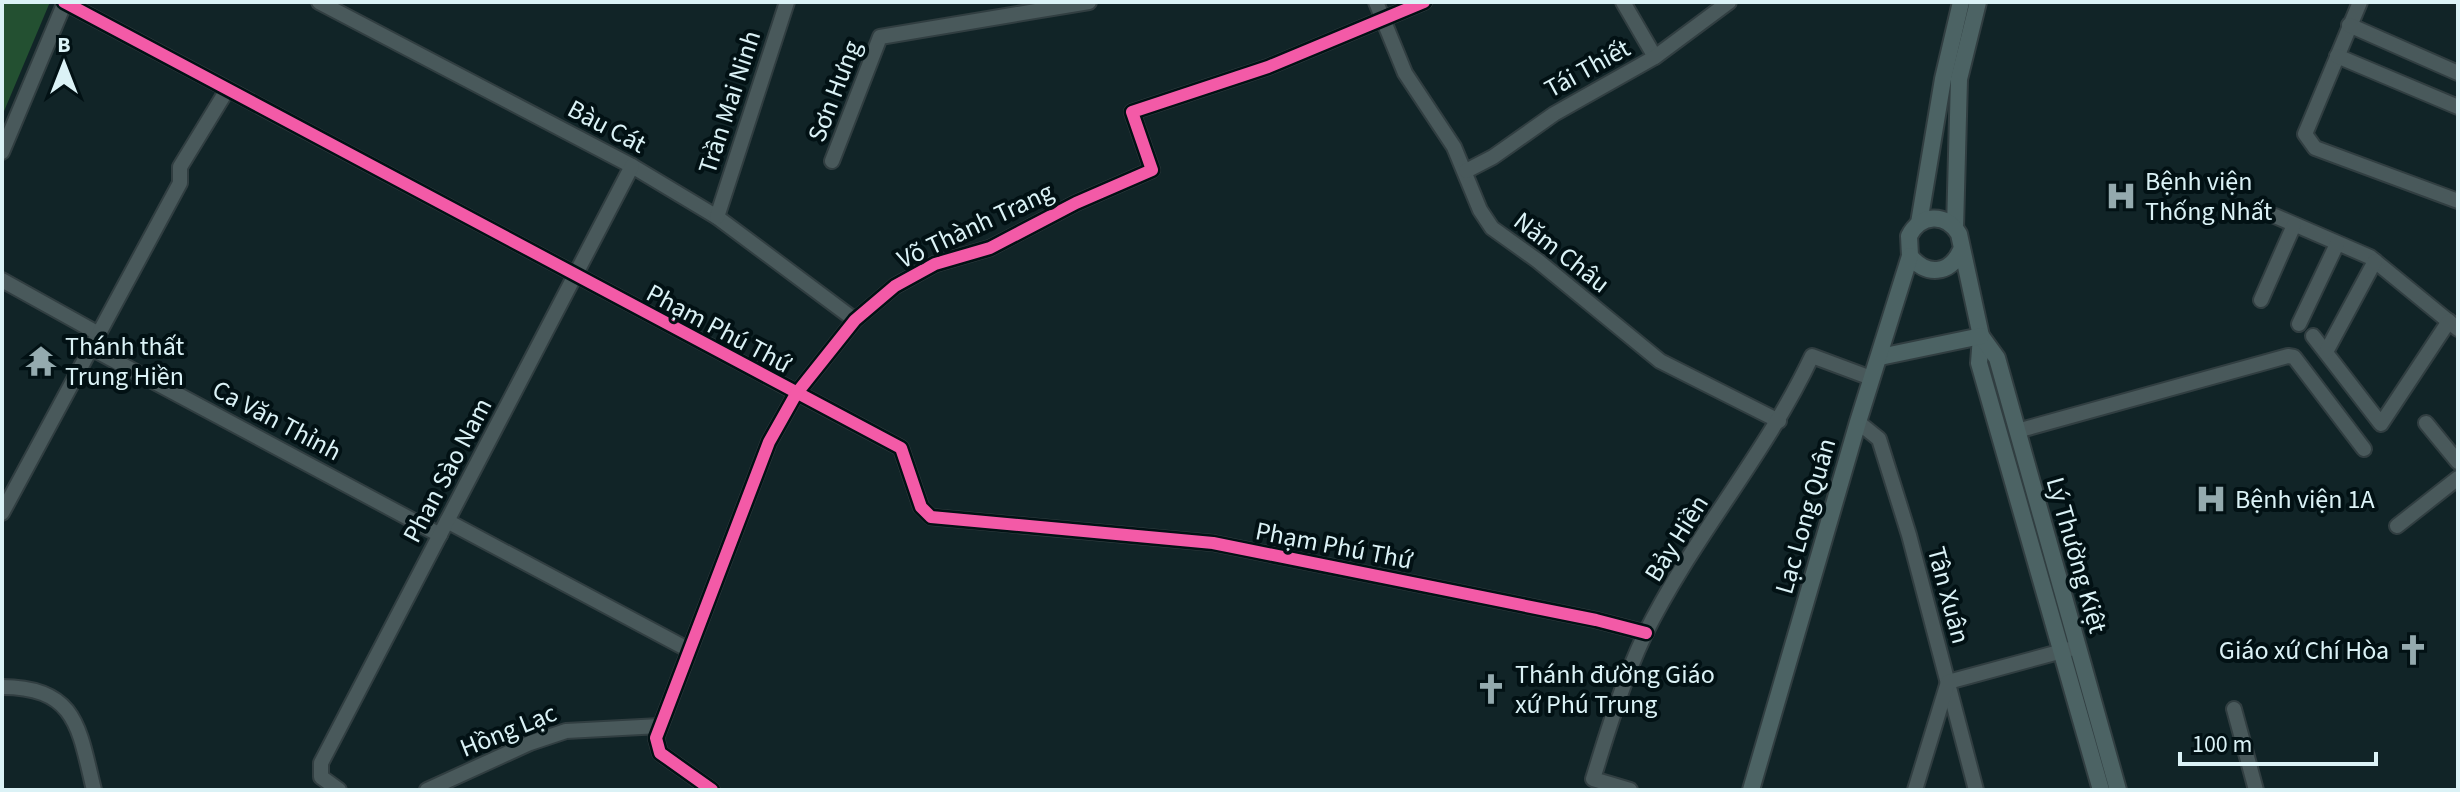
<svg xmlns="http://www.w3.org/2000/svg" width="2460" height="792" font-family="'Source Sans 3',sans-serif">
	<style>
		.green { fill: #235031 }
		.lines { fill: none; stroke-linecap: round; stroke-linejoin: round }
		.minor-casing { stroke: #313e41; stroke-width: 18 }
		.major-casing { stroke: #313e41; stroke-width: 20 }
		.minor { stroke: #49595b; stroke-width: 14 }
		.major { stroke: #4c6364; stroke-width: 16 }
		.cycleway-casing { stroke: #021114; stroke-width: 17 }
		.cycleway { stroke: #f35aa7; stroke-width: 12 }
		.labels { text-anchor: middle; stroke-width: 8; stroke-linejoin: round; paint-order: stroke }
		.street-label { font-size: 26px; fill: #dbf2f6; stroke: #021114 }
		.poi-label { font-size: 26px; fill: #dbf2f6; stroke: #021114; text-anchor: start }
	</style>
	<rect width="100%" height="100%" fill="#112427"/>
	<!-- green -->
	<path class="green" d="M 2,2 L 50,2 L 2,116 Z"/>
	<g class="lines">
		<defs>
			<g id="minor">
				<path d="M 64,2 L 901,448 L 921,507 L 931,517 L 1213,543 L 1596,620 L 1646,633"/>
				<path d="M 319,2 L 632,166 L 717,217 L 855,320"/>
				<path d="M 1376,2 L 1405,73 L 1454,147 L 1480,210 L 1492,228 L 1538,261 L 1660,361 L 1779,421"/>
				<path d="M 1623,2 L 1655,57"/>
				<path d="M 2360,2 L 2305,134 L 2315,148 L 2458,201"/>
				<path d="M 2349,25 L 2458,73"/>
				<path d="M 2337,56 L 2458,107"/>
				<path d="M 2,152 L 65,2"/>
				<path d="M 832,161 L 880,37 L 1089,2"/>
				<path d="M 1466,171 L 1493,157 L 1554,114 L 1655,57 L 1729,2"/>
				<path d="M 2275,216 L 2370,257 L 2458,329"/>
				<path d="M 717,217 L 787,2"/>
				<path d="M 2,280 L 99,334"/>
				<path d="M 2261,300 L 2294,225"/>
				<path d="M 2299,324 L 2337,244"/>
				<path d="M 2313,336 L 2381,424 L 2449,321"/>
				<path d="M 91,348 L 440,535"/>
				<path d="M 2326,352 L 2375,261"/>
				<path d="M 1858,422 L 1879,439 L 1909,535 L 1976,790"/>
				<path d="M 2426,423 L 2458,462"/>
				<path d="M 2017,431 L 2288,356 L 2294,357 L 2364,449"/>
				<path d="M 2,513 L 180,183 L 180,167 L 227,90"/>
				<path d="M 447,521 L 689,650"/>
				<path d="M 2397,526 L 2458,478"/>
				<path d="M 2,687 C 77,687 79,729 94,790"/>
				<path d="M 2234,709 L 2256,790"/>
				<path d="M 339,790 L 321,777 L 321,763 L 632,166"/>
				<path d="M 427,790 L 530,743 L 566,731 L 660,726"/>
				<path d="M 712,790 L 660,753 L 656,738 L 769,442 L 796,394 L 855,320 L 895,286 L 935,264 L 990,248 L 1076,203 L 1152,170 L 1132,112 L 1268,67 L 1424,2"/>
				<path d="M 1630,790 L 1593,779 C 1608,730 1623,681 1645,634 C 1693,537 1766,454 1812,356 L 1871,378"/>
				<path d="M 1915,790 L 1948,682 L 2070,649"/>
			</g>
			<g id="major">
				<path d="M 1919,223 L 1943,79 L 1961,2"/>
				<path d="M 1955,228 L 1959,79 L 1978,2"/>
				<path d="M 1961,250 C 1950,275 1926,276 1910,256 L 1909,236 C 1920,214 1946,212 1959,234 L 1981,336 L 1979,363 L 2101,790"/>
				<path d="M 1981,336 L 1997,358 L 2118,790"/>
				<path d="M 1880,357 L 1981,336"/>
				<path d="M 1751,790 L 1858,422 L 1910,256"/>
			</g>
		</defs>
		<!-- minor casing -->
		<use href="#minor" class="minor-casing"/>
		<!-- major casing -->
		<use href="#major" class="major-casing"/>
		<!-- minor -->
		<use href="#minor" class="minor"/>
		<!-- major -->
		<use href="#major" class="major"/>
		<defs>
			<g id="cycleway">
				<path d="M 64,2 L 901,448 L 921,507 L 931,517 L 1213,543 L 1596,620 L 1646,633"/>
				<path d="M 712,790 L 660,753 L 656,738 L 769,442 L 796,394 L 855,320 L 895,286 L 935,264 L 990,248 L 1076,203 L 1152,170 L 1132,112 L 1268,67 L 1424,2"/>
			</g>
		</defs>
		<!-- cycleway casing -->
		<use href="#cycleway" class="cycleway-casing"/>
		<!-- cycleway -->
		<use href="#cycleway" class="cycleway"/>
	</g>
	<!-- icons -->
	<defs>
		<symbol id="hospital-bare" viewBox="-9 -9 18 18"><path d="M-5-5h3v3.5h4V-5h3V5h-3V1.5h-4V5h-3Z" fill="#94aaae" stroke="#021114" stroke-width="2.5" paint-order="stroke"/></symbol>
		<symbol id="temple-bare" viewBox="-9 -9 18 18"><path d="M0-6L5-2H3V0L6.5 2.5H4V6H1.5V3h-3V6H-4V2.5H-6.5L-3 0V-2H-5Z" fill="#94aaae" stroke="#021114" stroke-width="2.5" paint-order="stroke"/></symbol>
		<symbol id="church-bare" viewBox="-9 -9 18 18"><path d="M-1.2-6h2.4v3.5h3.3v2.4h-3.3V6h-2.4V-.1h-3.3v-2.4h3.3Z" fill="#94aaae" stroke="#021114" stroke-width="2.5" paint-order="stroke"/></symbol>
	</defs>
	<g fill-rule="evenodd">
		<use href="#hospital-bare" x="2099" y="174" width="44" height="44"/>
		<use href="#temple-bare" x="19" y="339" width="44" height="44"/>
		<use href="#hospital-bare" x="2189" y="477" width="44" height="44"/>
		<use href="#church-bare" x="2391" y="628" width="44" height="44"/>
		<use href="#church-bare" x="1469" y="667" width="44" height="44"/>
	</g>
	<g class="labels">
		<!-- street labels -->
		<g class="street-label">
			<text transform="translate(1587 68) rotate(-29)" y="9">Tái Thiết</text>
			<text transform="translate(834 91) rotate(-69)" y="9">Sơn Hưng</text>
			<text transform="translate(729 102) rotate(-72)" y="9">Trần Mai Ninh</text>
			<text transform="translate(607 126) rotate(28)" y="9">Bàu Cát</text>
			<text transform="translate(975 225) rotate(-25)" y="9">Võ Thành Trang</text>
			<text transform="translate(1562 252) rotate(38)" y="9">Năm Châu</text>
			<text transform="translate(719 328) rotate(28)" y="9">Phạm Phú Thứ</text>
			<text transform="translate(277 420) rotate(28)" y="9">Ca Văn Thỉnh</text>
			<text transform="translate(447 470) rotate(-62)" y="9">Phan Sào Nam</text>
			<text transform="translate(1805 516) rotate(-74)" y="9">Lạc Long Quân</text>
			<text transform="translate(1676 538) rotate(-58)" y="9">Bảy Hiền</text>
			<text transform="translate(1334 545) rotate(11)" y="9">Phạm Phú Thứ</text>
			<text transform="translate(2077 555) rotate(74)" y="9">Lý Thường Kiệt</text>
			<text transform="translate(1949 595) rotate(75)" y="9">Tân Xuân</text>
			<text transform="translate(508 730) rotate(-22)" y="9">Hồng Lạc</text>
		</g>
		<!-- poi labels -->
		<g class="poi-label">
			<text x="2145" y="190">Bệnh viện<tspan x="2145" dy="30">Thống Nhất</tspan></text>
			<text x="65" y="355">Thánh thất<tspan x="65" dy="30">Trung Hiền</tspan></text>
			<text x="2235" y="508">Bệnh viện 1A</text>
			<text x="2389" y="659" text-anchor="end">Giáo xứ Chí Hòa</text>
			<text x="1515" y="683">Thánh đường Giáo<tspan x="1515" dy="30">xứ Phú Trung</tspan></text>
		</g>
	</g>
	<!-- border -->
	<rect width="2460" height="792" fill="none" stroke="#dbf2f6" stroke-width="8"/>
	<!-- north arrow -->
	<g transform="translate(64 64)" stroke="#021114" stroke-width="6" paint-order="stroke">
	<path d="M0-6L14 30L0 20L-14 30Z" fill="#dbf2f6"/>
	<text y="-12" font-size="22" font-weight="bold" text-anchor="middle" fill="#dbf2f6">B</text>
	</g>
	<!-- scale -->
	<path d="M2180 752v12h196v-12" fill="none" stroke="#dbf2f6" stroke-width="4"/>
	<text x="2192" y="752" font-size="24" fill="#dbf2f6" stroke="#021114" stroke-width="6" paint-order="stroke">100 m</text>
</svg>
